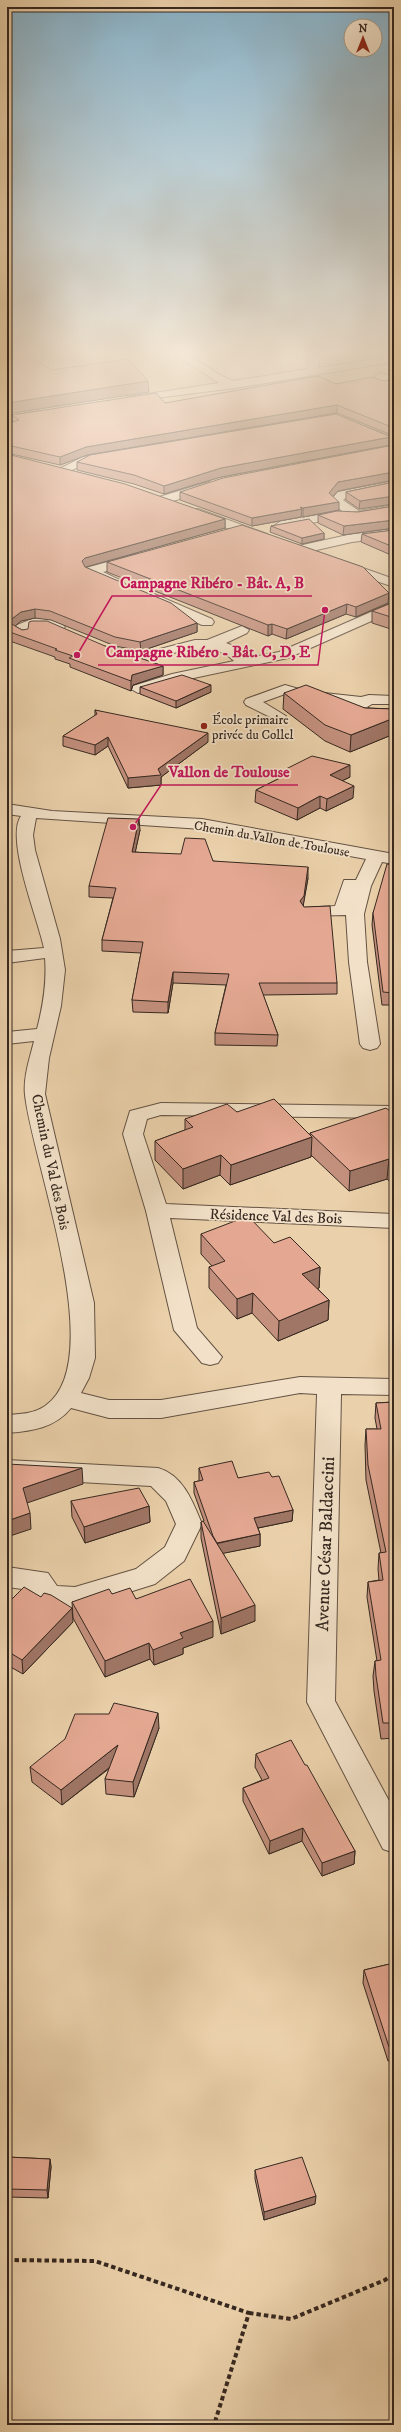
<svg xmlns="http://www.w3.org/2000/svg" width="401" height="2432" font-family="'IM FELL DW Pica',serif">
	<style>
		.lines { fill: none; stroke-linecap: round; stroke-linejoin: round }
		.minor-casing { stroke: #635243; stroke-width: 2 }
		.path { stroke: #362820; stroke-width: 4; stroke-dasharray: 4.5 3; stroke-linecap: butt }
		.minor { fill: #f2e1c8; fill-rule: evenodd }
		.wall { fill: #c4907e; stroke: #362820 }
		.shaded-wall { fill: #a07666; stroke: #362820 }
		.building { fill: #e4a892; stroke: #362820 }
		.poi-dot { fill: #8f2418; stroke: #f2e1c8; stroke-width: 1.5 }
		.labels { text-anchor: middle; stroke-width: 3.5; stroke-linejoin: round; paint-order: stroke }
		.far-poi-label { font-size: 13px; fill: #362820; stroke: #f2e1c8; text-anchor: start }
		.far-street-label { font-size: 13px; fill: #362820; stroke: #f2e1c8 }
		.street-label { font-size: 15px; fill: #362820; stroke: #f2e1c8 }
		.near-street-label { font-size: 18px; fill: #362820; stroke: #f2e1c8 }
		.leader { fill: none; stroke: #c2185b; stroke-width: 1.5 }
		.callout-dot { fill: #c2185b; stroke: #f2e1c8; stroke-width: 1.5 }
		.callout-label { font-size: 16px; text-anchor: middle; font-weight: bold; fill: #c2185b; stroke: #f2e1c8; stroke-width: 3.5; stroke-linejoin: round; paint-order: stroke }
	</style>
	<rect width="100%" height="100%" fill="#ebd1ab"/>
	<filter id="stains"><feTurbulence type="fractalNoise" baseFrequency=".005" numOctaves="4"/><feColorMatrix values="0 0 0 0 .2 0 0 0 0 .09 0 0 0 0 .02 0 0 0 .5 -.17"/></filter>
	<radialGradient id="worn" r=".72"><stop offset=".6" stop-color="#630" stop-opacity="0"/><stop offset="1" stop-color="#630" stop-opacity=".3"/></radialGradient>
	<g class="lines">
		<defs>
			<g id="minor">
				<path d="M 168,350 C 192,350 210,373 233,381 L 308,369 L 310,357 L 280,353 L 275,350 L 317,352 L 365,350 L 360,353 L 320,358 L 318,368 L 394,356 L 394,362 L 235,388 L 124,402 L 123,400 L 128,397 L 219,383 Z"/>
				<path d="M 380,373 L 394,377 L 394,384 L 376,378 L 375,376 Z"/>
				<path d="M 41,411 L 46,414 L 45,416 L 7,422 L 7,416 Z"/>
				<path d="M 363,426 L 394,438 L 394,445 L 359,431 L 359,427 Z"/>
				<path d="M 107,453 L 113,456 L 111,458 L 90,462 L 63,474 L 57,470 L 83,457 Z"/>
				<path d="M 394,481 L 394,489 L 346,498 L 343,500 L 359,511 L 394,505 L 394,513 L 357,519 L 337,518 L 281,529 L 275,525 L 281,521 L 342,511 L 330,501 L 338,492 Z"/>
				<path d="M 209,482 L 215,486 L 213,489 L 163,504 L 157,500 L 159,497 Z"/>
				<path d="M 198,509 L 267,534 L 269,537 L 263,541 L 259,540 L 194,516 L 192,513 L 194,510 Z"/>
				<path d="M 394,529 L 394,537 L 352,542 L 299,554 L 293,550 L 294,547 L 352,534 Z"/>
				<path d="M 136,554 L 142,558 L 141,561 L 103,572 L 124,582 L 122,585 L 112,585 L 84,571 L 86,568 Z"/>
				<path d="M 343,561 L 394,579 L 394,587 L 338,568 L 337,565 L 338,562 Z"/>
				<path d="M 152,593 L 212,619 L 214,622 L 212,625 L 202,625 L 147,600 L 145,597 L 147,594 Z"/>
				<path d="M 394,602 L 394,611 L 288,658 L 175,682 L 138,693 L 131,689 L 133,686 L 172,674 L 234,661 C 203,630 157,669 115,656 C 110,655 105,654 102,650 L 109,646 L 127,651 L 156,650 L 195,640 L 207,640 L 242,626 L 249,630 L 247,633 L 226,643 L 234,646 L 247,658 L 279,652 Z"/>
				<path d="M 32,619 C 41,618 59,619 65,627 C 59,635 39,624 27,631 L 29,634 L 27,637 L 22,638 L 11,631 L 17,625 Z"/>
				<path d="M 285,685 L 306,691 L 361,697 L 369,695 L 394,696 L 394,704 L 372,704 L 367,707 L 374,712 L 394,711 L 394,721 L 374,722 L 359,717 L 352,705 L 304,699 L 285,694 L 263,702 L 286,716 L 283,719 L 278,721 L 246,705 L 244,702 L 246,699 Z"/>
				<path d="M 7,804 L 52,811 L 202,819 L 394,854 L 394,864 L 382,862 L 371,886 L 364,914 L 367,962 L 380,1044 L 377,1048 L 370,1050 L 363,1048 L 360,1044 L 349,962 L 346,915 L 304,916 L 301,912 L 304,908 L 335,906 L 344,880 L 356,880 L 366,859 L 202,829 L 36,818 L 33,835 L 35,850 L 60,939 L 65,970 L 61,1006 L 49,1058 L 45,1094 L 94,1303 L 95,1358 L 89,1378 L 81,1393 L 109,1400 L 161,1400 L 300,1377 L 394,1379 L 394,1395 L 341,1394 L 335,1701 L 394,1810 L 394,1853 L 383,1849 L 307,1702 L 317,1394 L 300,1393 L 161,1418 L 109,1418 L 71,1408 C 55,1428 32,1431 7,1433 L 7,1415 C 20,1414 33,1414 45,1406 C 110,1362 32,1161 25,1095 C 23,1077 30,1058 34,1041 L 7,1044 L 7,1032 L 37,1029 C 43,1006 47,983 45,958 L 7,963 L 7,951 L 44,948 C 38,919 5,839 21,816 L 7,814 Z"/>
				<path d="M 161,1103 L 394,1106 L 394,1118 L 161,1115 L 147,1119 L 143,1134 L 166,1204 L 394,1214 L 394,1228 L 170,1218 L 197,1328 L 222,1357 L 218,1363 L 210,1365 L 202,1363 L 174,1330 L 146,1211 L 123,1134 L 130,1111 Z"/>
				<path d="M 7,1460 L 158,1468 C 183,1475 193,1502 202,1524 L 184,1561 L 155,1584 L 75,1609 L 49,1607 L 39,1604 L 30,1590 L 7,1587 L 7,1567 L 48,1573 L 57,1586 L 75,1587 L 136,1569 L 165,1547 L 176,1524 L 166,1501 L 151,1486 L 7,1478 Z"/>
			</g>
		</defs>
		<!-- minor casing -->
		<use href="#minor" class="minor-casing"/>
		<!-- path -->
		<g class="path">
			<path d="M 7,2260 L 95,2261 L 249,2313 L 214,2425"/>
			<path d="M 249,2313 L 291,2319 L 385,2280 L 394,2274"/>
		</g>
		<!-- minor -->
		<use href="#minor" class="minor"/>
	</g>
	<!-- wall -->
	<g class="wall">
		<path d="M 394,379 L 394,436 L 337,413 L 87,455 L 60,465 L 7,453 L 7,424 L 12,423 L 12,415 L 165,403 L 336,384 L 384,381 Z"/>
		<path d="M 391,437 L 390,445 L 221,477 L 164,494 L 134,484 L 77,470 L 77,462 Z"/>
		<path d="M 394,445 L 394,480 L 338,491 L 333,496 L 339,510 L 303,517 L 301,516 L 301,517 L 252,526 L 180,500 L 180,492 Z"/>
		<path d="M 7,454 L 225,519 L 225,528 L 85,567 L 197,623 L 197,632 L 141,651 L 115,646 L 51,620 L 35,618 L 21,621 L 15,626 L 22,630 L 105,646 L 163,666 L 163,675 L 133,685 L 131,691 L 70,667 L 70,664 L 55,659 L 55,657 L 7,640 Z"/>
		<path d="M 394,482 L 359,509 L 346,500 L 346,492 Z"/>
		<path d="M 394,506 L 394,528 L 343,535 L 318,523 L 318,515 L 358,512 Z"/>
		<path d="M 271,526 L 324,533 L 324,539 L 302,544 L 270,532 Z"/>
		<path d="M 394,530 L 394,554 L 391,555 L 361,542 L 362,534 Z"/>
		<path d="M 107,562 L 388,603 L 356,617 L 346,614 L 286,639 L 272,634 L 268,636 L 107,572 Z"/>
		<path d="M 394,602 L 394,630 L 372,623 L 372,611 Z"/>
		<path d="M 140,687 L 211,692 L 176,708 L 140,694 Z"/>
		<path d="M 284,693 L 365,708 L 394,709 L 394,734 L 350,752 L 325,741 L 283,709 Z"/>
		<path d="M 95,710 L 208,742 L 161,777 L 161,785 L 128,788 L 108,746 L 95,755 L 63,746 L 63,736 L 95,716 Z"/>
		<path d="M 278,773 L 350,777 L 342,781 L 353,798 L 326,811 L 320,808 L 297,820 L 255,802 L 256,790 L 278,779 Z"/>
		<path d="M 140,830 L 135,852 L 213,861 L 308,878 L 303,905 L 337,983 L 337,994 L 263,995 L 278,1035 L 277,1046 L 215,1045 L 215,1033 L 226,985 L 173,983 L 168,1013 L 133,1012 L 132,1000 L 141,953 L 102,951 L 102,940 L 113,898 L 89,897 L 89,886 Z"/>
		<path d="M 394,865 L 394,1005 L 382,1005 L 372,925 L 373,913 Z"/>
		<path d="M 237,1112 L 310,1135 L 310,1133 L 394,1114 L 394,1185 L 387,1179 L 349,1191 L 311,1155 L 311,1157 L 230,1185 L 220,1175 L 183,1189 L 155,1160 L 155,1141 L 185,1130 L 185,1119 Z"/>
		<path d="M 201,1234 L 274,1243 L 320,1267 L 319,1288 L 317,1288 L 329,1300 L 328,1320 L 278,1341 L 252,1313 L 237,1319 L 209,1288 L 209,1267 L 212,1266 L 201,1254 Z"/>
		<path d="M 394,1402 L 394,1738 L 381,1739 L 374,1691 L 373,1676 L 375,1661 L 377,1661 L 367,1597 L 368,1582 L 379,1580 L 378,1569 L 379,1553 L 381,1553 L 366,1480 L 365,1445 L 366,1429 L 377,1429 L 375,1418 L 376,1403 Z"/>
		<path d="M 199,1468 L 238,1478 L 272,1477 L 293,1510 L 292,1521 L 258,1528 L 260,1534 L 260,1546 L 223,1553 L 255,1621 L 221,1634 L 201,1538 L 201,1522 L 204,1521 L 194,1493 L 194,1482 L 199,1481 Z"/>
		<path d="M 71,1501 L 149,1506 L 150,1522 L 85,1543 L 72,1517 Z"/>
		<path d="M 112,1594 L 136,1599 L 213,1637 L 183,1648 L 183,1654 L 154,1665 L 150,1659 L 105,1677 L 73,1618 L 72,1602 Z"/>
		<path d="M 7,1598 L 11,1600 L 73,1622 L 23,1674 L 7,1665 Z"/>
		<path d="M 159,1728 L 134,1797 L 106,1794 L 105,1779 L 110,1768 L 62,1805 L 32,1782 L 30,1767 Z"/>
		<path d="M 256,1754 L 305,1765 L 355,1851 L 354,1864 L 322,1876 L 302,1841 L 269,1854 L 243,1801 L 243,1788 L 262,1780 L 255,1767 Z"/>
		<path d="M 394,1963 L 394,2060 L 388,2061 L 363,1983 L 364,1970 Z"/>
		<path d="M 7,2157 L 50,2159 L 51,2167 L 48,2198 L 7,2197 Z"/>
		<path d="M 255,2170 L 315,2204 L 264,2220 L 255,2179 Z"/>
	</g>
	<!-- shaded-wall -->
	<g class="shaded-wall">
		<path d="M 148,381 L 149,392 L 7,414 L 7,403 Z"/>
		<path d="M 337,405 L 337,413 L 87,455 L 60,465 L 60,457 L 86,447 Z"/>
		<path d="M 391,437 L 390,445 L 221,477 L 164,494 L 164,486 L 221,468 Z"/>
		<path d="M 394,472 L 394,480 L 338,491 L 328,501 L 329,493 L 338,482 Z"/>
		<path d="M 394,496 L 394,504 L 359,509 L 360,501 Z"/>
		<path d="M 339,502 L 339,510 L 303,517 L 303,508 Z"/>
		<path d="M 302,509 L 301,517 L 252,526 L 252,518 Z"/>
		<path d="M 225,519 L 225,528 L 86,567 L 83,570 L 82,561 L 85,558 Z"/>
		<path d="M 394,520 L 394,528 L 343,535 L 344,526 Z"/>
		<path d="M 324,533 L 324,539 L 302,544 L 302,538 Z"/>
		<path d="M 391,546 L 394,546 L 394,554 L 391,555 Z"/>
		<path d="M 389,593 L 388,603 L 356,617 L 356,607 Z"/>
		<path d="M 347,604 L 346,614 L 286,639 L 287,629 Z"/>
		<path d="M 35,609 L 35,618 L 21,621 L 10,630 L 9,621 L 21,612 Z"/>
		<path d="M 197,623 L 197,632 L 141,651 L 140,642 Z"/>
		<path d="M 272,624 L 272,634 L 268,636 L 268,625 Z"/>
		<path d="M 163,666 L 163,675 L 133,685 L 131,691 L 131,681 L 132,675 Z"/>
		<path d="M 211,685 L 211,692 L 176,708 L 176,701 Z"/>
		<path d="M 394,718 L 394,734 L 350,752 L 351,735 Z"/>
		<path d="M 208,733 L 208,742 L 161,777 L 161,785 L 128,788 L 128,778 L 158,769 Z"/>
		<path d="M 108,737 L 108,746 L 95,755 L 95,745 Z"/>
		<path d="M 350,765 L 350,777 L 329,787 L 330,775 Z"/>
		<path d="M 354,786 L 353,798 L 326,811 L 327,799 Z"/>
		<path d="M 320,796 L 320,808 L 297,820 L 298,808 Z"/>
		<path d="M 139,819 L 140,830 L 133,863 L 132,852 Z"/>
		<path d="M 308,867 L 308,878 L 303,907 L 300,901 Z"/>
		<path d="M 173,972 L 173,983 L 168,1013 L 168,1002 Z"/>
		<path d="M 312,1137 L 311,1157 L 230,1185 L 231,1165 Z"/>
		<path d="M 221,1155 L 220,1175 L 183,1189 L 183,1169 Z"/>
		<path d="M 389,1159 L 387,1179 L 349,1191 L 350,1171 Z"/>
		<path d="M 320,1267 L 319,1288 L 302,1294 L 302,1274 Z"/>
		<path d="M 253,1293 L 252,1313 L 237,1319 L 237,1299 Z"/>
		<path d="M 329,1300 L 328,1320 L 278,1341 L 279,1321 Z"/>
		<path d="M 82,1468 L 83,1484 L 24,1504 L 23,1488 Z"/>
		<path d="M 149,1506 L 150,1522 L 85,1543 L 84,1527 Z"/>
		<path d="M 293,1510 L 292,1521 L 253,1529 L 254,1518 Z"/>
		<path d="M 30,1513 L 31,1529 L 7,1537 L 7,1521 Z"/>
		<path d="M 260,1534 L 260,1546 L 215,1555 L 215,1544 Z"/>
		<path d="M 255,1605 L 255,1621 L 221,1634 L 221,1618 Z"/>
		<path d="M 72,1608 L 73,1622 L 23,1674 L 22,1660 Z"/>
		<path d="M 213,1621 L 213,1637 L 183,1648 L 183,1654 L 154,1665 L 153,1650 L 180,1633 Z"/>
		<path d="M 149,1643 L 150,1659 L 105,1677 L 105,1661 Z"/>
		<path d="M 158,1713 L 159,1728 L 134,1797 L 133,1782 Z"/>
		<path d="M 118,1745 L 119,1760 L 62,1805 L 61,1790 Z"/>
		<path d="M 303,1828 L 302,1841 L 269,1854 L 270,1841 Z"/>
		<path d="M 355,1851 L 354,1864 L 322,1876 L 322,1863 Z"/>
		<path d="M 50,2159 L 51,2167 L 48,2198 L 47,2190 Z"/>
		<path d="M 316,2196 L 315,2204 L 264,2220 L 264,2212 Z"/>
	</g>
	<!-- building -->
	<g class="building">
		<path d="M 7,350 L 21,350 L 52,370 L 128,359 L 148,381 L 7,403 Z"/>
		<path d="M 318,376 L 336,384 L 372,377 L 384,381 L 394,379 L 394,428 L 337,405 L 86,447 L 60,457 L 7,445 L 7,424 L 19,420 L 12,415 L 156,393 L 165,403 Z"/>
		<path d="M 336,414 L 391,437 L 221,468 L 164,486 L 134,475 L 77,462 L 90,455 Z"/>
		<path d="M 394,445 L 394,472 L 338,482 L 329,493 L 339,502 L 303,508 L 300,507 L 302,509 L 252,518 L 180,492 L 223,478 Z"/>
		<path d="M 7,454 L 125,484 L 225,519 L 85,558 L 82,561 L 85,567 L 171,603 L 197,623 L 140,642 L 115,637 L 50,611 L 35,609 L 21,612 L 9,621 L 10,623 L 22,630 L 28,629 L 29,622 L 32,621 L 47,621 L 105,646 L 163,666 L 132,675 L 131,681 L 69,658 L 73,656 L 55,650 L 57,649 L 7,631 Z"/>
		<path d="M 394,482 L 394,496 L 360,501 L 346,492 Z"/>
		<path d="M 394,506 L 394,520 L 344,526 L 318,515 L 337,511 L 358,512 Z"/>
		<path d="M 309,519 L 324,533 L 302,538 L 271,526 Z"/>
		<path d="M 242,525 L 363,567 L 389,593 L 356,607 L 347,604 L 287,629 L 272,624 L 268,625 L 107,562 Z"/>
		<path d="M 394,530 L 394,546 L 391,546 L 362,534 Z"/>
		<path d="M 394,602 L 394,618 L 372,611 Z"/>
		<path d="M 182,675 L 211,685 L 176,701 L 140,687 Z"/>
		<path d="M 306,685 L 365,708 L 394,709 L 394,718 L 351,735 L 325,725 L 284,693 Z"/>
		<path d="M 95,710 L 208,733 L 158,769 L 161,775 L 128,778 L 108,737 L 95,745 L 63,736 L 97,714 Z"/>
		<path d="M 312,756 L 350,765 L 330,775 L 354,786 L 327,799 L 320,796 L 298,808 L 256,790 L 284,776 L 278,773 Z"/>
		<path d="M 108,818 L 139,819 L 132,852 L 181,854 L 185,838 L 205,839 L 213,861 L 308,867 L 304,896 L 300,901 L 304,907 L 330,906 L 337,983 L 259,983 L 278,1035 L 215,1033 L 229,974 L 173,972 L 168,1002 L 132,1000 L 143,942 L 102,940 L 116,888 L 89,886 Z"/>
		<path d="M 387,864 L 394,865 L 394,993 L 383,992 L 373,913 Z"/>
		<path d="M 274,1099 L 312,1137 L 231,1165 L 221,1155 L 183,1169 L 155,1141 L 193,1127 L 185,1119 L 227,1104 L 237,1112 Z"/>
		<path d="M 386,1108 L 394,1114 L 394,1164 L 389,1159 L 350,1171 L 310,1133 Z"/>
		<path d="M 248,1216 L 274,1243 L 290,1237 L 320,1267 L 302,1274 L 329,1300 L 279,1321 L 253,1293 L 237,1299 L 209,1267 L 225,1261 L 201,1234 Z"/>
		<path d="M 394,1402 L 394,1723 L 383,1723 L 376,1676 L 375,1661 L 381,1660 L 368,1582 L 383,1580 L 379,1553 L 386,1552 L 368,1465 L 366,1429 L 381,1429 L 376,1403 Z"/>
		<path d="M 232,1461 L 238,1478 L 269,1472 L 272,1477 L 279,1476 L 293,1510 L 254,1518 L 260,1534 L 217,1543 L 213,1536 L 194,1482 L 203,1480 L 199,1468 Z"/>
		<path d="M 7,1464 L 82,1468 L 23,1488 L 30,1513 L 7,1521 Z"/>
		<path d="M 139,1488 L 149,1506 L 84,1527 L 71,1501 Z"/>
		<path d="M 203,1521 L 255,1605 L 221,1618 L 201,1522 Z"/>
		<path d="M 190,1579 L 213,1621 L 180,1633 L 183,1638 L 153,1650 L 149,1643 L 105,1661 L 72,1602 L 109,1589 L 112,1594 L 130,1588 L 136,1599 Z"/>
		<path d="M 24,1587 L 41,1597 L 44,1593 L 51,1595 L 72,1608 L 22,1660 L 7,1651 L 7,1598 L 11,1600 Z"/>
		<path d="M 114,1703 L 158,1713 L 133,1782 L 105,1779 L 118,1745 L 61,1790 L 30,1767 L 65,1739 L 75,1714 L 109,1714 Z"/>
		<path d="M 291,1740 L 305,1765 L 307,1765 L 355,1851 L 322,1863 L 303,1828 L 270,1841 L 243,1788 L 269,1778 L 256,1754 Z"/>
		<path d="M 394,1963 L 394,2046 L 389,2047 L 364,1970 Z"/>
		<path d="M 7,2157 L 50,2159 L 47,2190 L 7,2189 Z"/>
		<path d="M 302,2157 L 316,2196 L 264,2212 L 255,2170 Z"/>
	</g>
	<!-- sky -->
	<linearGradient id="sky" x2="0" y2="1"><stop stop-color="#88b5ce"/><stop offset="0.51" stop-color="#f6ead9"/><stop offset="1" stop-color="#f6ead9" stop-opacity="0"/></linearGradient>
	<rect width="401" height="691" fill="url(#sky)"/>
	<!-- markers -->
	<circle class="poi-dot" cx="204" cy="726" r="4"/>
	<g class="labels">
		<!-- far-poi labels -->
		<g class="far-poi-label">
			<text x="212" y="724">École primaire<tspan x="212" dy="15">privée du Collel</tspan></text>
		</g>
		<!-- far-street labels -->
		<g class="far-street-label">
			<text transform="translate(272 838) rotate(10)" y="5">Chemin du Vallon de Toulouse</text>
		</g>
		<!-- street labels -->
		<g class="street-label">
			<text transform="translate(51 1162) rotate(78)" y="5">Chemin du Val des Bois</text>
			<text transform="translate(276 1216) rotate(2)" y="5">Résidence Val des Bois</text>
		</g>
		<!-- near-street labels -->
		<g class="near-street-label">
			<text transform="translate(325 1544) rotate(-88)" y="6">Avenue César Baldaccini</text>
		</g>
	</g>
	<!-- callouts -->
	<path class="leader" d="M77 655L112 596H312M325 610L318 665H98M133 827L161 785H298"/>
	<g class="callout-dot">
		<circle cx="77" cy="655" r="4"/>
		<circle cx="325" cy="610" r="4"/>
		<circle cx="133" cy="827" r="4"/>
	</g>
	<g class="callout-label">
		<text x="212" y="588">Campagne Ribéro - Bât. A, B</text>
		<text x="208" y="657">Campagne Ribéro - Bât. C, D, E</text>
		<text x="229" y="777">Vallon de Toulouse</text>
	</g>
	<!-- margin -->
	<rect width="401" height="2432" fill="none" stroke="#ebd1ab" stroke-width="24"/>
	<rect x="8" y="8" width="385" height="2416" fill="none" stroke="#362820" stroke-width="2"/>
	<rect x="12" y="12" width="377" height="2408" fill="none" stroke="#362820"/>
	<!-- north arrow -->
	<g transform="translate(363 38)"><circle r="19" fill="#f2e1c8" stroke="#a79785"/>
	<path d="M0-3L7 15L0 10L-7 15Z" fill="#8f2418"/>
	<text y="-6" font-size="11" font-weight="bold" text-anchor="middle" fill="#362820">N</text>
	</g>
	<rect width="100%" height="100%" filter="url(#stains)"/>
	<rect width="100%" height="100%" fill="url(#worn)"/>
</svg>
